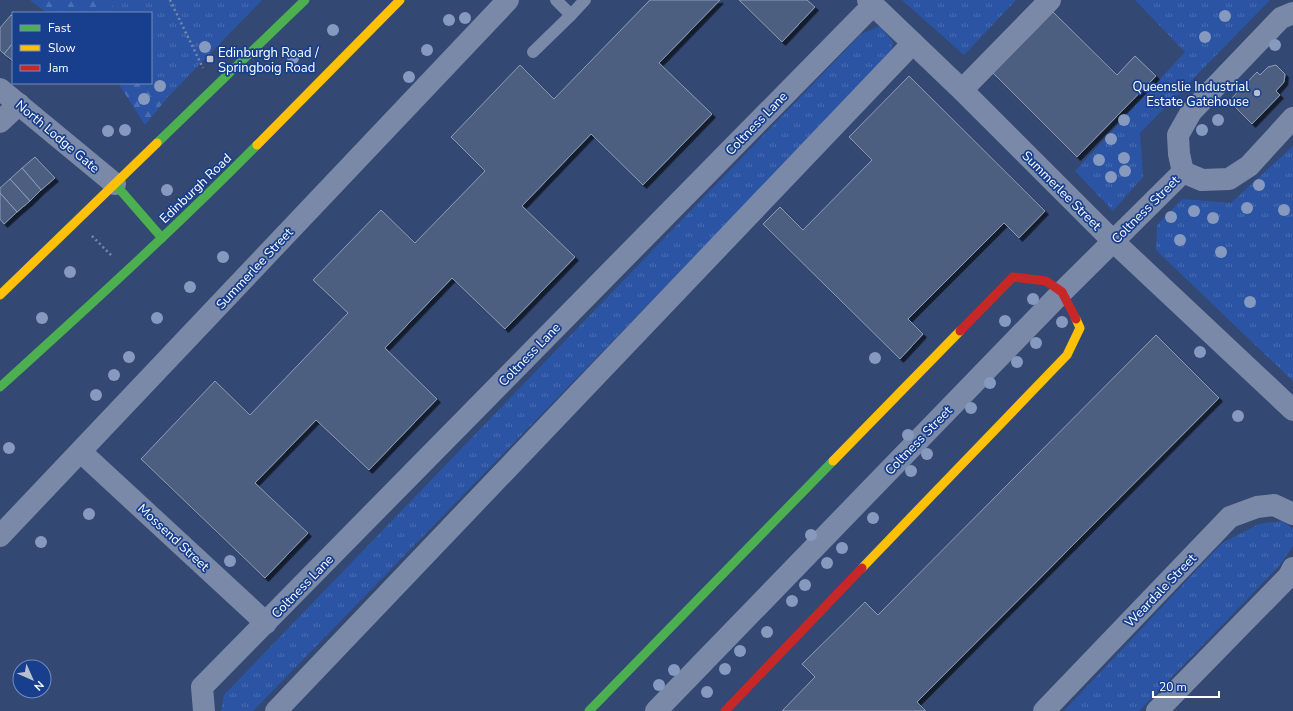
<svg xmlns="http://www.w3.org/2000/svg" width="1293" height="711" font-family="'Nunito Sans',sans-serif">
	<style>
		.grass { fill: url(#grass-tufts) }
		.forest { fill: url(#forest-firs) }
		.building { fill: #4d5f81; stroke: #8f9cb5; filter: url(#shadow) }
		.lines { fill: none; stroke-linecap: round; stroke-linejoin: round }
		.path { stroke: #7a89a7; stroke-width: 2.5; stroke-dasharray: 2 3; stroke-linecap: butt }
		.lane { stroke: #7a89a7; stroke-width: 12 }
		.street { stroke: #7a89a7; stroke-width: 22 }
		.fast { stroke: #4caf50; stroke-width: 9 }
		.slow { stroke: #ffc107; stroke-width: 9 }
		.jam { stroke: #c62828; stroke-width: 9 }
		.tree { fill: #8699be }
		.poi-dot { fill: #b8bfce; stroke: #183f8e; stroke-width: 1.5 }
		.labels { text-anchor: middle; stroke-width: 3.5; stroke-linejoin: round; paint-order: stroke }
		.poi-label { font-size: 13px; fill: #fff; stroke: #183f8e; text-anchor: start }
		.street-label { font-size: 13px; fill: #fff; stroke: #183f8e }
	</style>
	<defs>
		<pattern id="grass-tufts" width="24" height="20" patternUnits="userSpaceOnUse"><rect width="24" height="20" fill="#2b55a4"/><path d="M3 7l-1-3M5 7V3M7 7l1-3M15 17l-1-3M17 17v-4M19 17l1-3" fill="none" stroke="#4b6eb2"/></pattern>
		<pattern id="forest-firs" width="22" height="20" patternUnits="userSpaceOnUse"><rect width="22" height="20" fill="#2b55a4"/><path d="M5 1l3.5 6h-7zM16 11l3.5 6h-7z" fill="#4b6eb2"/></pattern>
		<filter id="shadow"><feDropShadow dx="3.5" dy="3.5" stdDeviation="0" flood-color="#0009"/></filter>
	</defs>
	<rect width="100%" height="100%" fill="#334873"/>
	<!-- grass -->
	<g class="grass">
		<path d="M 109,0 L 262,0 L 168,97 L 151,69 L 151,13 L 117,13 Z"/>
		<path d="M 902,0 L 1016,0 L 964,55 Z"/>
		<path d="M 1135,0 L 1270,0 L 1140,133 L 1143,177 L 1113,211 L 1075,171 L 1185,52 Z"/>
		<path d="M 880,26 L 893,42 L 890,56 L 253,711 L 221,711 L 224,695 L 861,34 Z"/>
		<path d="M 1293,146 L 1293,381 L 1156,250 L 1157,225 L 1182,199 L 1231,203 Z"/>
		<path d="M 1282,521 L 1293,529 L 1293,546 L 1279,566 L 1139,711 L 1064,711 L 1222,543 L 1259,524 Z"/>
	</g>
	<!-- forest -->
	<g class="forest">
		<path d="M 30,0 L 109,0 L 117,13 L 47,13 Z"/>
		<path d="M 151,69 L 168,97 L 145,125 L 118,83 L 151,83 Z"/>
	</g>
	<!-- building -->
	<g class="building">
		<path d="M 650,0 L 720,0 L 659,63 L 712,114 L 643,185 L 591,134 L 522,206 L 575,257 L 505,329 L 452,278 L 385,348 L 437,399 L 369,470 L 316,420 L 255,483 L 308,533 L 265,578 L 141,459 L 215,381 L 250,415 L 348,313 L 313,280 L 381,210 L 415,243 L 485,171 L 451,137 L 520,65 L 554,99 Z"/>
		<path d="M 739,0 L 807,0 L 815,7 L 782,42 Z"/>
		<path d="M 1053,12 L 1117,75 L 1135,56 L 1156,76 L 1077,157 L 993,73 Z"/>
		<path d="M 11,15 L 13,17 L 13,43 L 4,54 L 0,50 L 0,28 Z"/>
		<path d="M 13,43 L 13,61 L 4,54 Z"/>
		<path d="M 1276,65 L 1285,74 L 1284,82 L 1276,91 L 1280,95 L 1252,124 L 1229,101 L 1257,72 L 1260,75 L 1268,67 Z"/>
		<path d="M 909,76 L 1045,211 L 1019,238 L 1004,223 L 908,319 L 923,334 L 900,359 L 763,224 L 780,207 L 803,230 L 872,160 L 849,137 Z"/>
		<path d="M 35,157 L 55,178 L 41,190 L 22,168 Z"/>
		<path d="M 22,168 L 41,190 L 30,201 L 10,179 Z"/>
		<path d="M 10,179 L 30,201 L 17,212 L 0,193 L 0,188 Z"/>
		<path d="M 0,193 L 17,212 L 4,224 L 0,219 Z"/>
		<path d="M 1156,335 L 1219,398 L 917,702 L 926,711 L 782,711 L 815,677 L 802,664 L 865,602 L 878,615 Z"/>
	</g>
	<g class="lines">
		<!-- path -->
		<g class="path">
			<path d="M 170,0 L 203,68"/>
			<path d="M 92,236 L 111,255"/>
		</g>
		<!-- lane -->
		<g class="lane">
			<path d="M 571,15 L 585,0"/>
			<path d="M 533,52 L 571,15 L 556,0"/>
		</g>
		<!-- street -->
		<g class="street">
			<path d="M 868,0 L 962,90 L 1113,241 L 1293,410"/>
			<path d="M 0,89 L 115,184"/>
			<path d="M 962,90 L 1050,0"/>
			<path d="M 0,122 L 19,104"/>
			<path d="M 1183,172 L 1179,154 L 1178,135 L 1191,112 L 1281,18 L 1293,13"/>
			<path d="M 1183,172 L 1202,180 L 1229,179 L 1249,166 L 1293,118"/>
			<path d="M 81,452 L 266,623"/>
			<path d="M 0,536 L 508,0"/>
			<path d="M 204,711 L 202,687 L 873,5"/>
			<path d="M 276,711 L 913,43"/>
			<path d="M 656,711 L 1062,292 L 1183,172"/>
			<path d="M 1044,711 L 1230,517 L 1257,507 L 1274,505 L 1293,514"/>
			<path d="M 1157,711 L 1289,576 L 1293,568"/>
		</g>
		<!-- fast -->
		<g class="fast">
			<path d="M 157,143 L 305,0"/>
			<path d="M 115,184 L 162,238"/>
			<path d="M 0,387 C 87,308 174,229 257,145"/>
			<path d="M 589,711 L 833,461"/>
		</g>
		<!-- slow -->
		<g class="slow">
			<path d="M 257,145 L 400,0"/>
			<path d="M 0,295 L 157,143"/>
			<path d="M 833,461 L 960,331"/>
			<path d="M 862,568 L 1067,355 L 1080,328 L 1076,319"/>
		</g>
		<!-- jam -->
		<g class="jam">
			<path d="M 960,331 L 1013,277 L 1046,281 L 1062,292 L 1076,319"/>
			<path d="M 725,711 L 862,568"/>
		</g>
	</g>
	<!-- trees -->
	<g class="tree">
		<circle cx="1225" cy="16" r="6"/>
		<circle cx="465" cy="18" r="6"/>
		<circle cx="449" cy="20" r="6"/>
		<circle cx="333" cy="30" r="6"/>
		<circle cx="1205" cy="37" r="6"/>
		<circle cx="1275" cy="45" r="6"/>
		<circle cx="205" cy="47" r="6"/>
		<circle cx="427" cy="50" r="6"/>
		<circle cx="293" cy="58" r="6"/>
		<circle cx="409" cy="77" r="6"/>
		<circle cx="160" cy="86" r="6"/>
		<circle cx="144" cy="99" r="6"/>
		<circle cx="1124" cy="120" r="6"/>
		<circle cx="1218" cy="120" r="6"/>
		<circle cx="125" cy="130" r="6"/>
		<circle cx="1202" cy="130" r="6"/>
		<circle cx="108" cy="131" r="6"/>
		<circle cx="1111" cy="139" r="6"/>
		<circle cx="1124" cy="158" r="6"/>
		<circle cx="1099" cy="160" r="6"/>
		<circle cx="1125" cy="171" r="6"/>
		<circle cx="1111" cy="177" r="6"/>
		<circle cx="1259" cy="185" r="6"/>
		<circle cx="167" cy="190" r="6"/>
		<circle cx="1247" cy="208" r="6"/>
		<circle cx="1284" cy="210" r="6"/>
		<circle cx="1194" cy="211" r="6"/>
		<circle cx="1171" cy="217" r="6"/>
		<circle cx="1213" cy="218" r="6"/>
		<circle cx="1180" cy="240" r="6"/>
		<circle cx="1221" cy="252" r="6"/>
		<circle cx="223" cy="257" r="6"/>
		<circle cx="70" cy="272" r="6"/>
		<circle cx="190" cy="287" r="6"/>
		<circle cx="1033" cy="299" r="6"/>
		<circle cx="1250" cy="302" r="6"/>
		<circle cx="42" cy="318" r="6"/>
		<circle cx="157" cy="318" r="6"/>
		<circle cx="1005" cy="321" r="6"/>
		<circle cx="1062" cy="322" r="6"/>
		<circle cx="1036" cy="343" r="6"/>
		<circle cx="1200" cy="352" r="6"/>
		<circle cx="129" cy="357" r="6"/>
		<circle cx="875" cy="358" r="6"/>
		<circle cx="1017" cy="362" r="6"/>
		<circle cx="114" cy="375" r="6"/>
		<circle cx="990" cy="383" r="6"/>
		<circle cx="96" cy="395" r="6"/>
		<circle cx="971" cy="408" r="6"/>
		<circle cx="1238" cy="416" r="6"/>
		<circle cx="908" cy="435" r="6"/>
		<circle cx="9" cy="448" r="6"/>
		<circle cx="927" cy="454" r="6"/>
		<circle cx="911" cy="471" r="6"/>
		<circle cx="89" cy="514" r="6"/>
		<circle cx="873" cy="518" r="6"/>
		<circle cx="811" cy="535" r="6"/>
		<circle cx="41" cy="542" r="6"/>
		<circle cx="842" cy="548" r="6"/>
		<circle cx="230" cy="561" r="6"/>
		<circle cx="827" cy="563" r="6"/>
		<circle cx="805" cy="585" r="6"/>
		<circle cx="792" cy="601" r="6"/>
		<circle cx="767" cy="632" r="6"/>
		<circle cx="740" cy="651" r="6"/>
		<circle cx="725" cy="669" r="6"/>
		<circle cx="674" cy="670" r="6"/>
		<circle cx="659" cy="685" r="6"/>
		<circle cx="707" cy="692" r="6"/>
	</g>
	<!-- markers -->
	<g class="poi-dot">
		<rect x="206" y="55" width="8" height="8" rx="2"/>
		<circle cx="1257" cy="93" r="4"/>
	</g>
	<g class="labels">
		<!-- poi labels -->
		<g class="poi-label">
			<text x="218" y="57">Edinburgh Road /<tspan x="218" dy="15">Springboig Road</tspan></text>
			<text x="1249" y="91" text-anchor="end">Queenslie Industrial<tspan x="1249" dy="15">Estate Gatehouse</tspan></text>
		</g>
		<!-- street labels -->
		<g class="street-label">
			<text transform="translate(756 123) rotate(-46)" y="5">Coltness Lane</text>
			<text transform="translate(58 136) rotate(40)" y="5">North Lodge Gate</text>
			<text transform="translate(195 188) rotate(-44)" y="5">Edinburgh Road</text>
			<text transform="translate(1062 190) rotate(45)" y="5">Summerlee Street</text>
			<text transform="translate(1145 209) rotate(-45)" y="5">Coltness Street</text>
			<text transform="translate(254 268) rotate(-47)" y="5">Summerlee Street</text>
			<text transform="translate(529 354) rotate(-46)" y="5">Coltness Lane</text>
			<text transform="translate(918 440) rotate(-46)" y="5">Coltness Street</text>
			<text transform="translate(174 537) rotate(43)" y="5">Mossend Street</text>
			<text transform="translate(302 586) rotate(-46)" y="5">Coltness Lane</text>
			<text transform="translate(1160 590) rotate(-46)" y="5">Weardale Street</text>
		</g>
	</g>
	<!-- legend -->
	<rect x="12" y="12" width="140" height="72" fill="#183f8e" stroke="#748cbb"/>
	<rect x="20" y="25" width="20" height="6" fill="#4caf50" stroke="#748cbb"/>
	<text x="48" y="32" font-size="12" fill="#ffffff">Fast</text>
	<rect x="20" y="45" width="20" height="6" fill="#ffc107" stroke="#748cbb"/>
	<text x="48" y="52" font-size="12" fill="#ffffff">Slow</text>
	<rect x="20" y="65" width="20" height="6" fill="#c62828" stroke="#748cbb"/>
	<text x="48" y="72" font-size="12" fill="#ffffff">Jam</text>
	<!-- north arrow -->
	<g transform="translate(32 679) rotate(135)"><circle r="19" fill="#183f8e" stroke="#748cbb"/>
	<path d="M0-3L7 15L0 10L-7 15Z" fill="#b8bfce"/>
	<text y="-6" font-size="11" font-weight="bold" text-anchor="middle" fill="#ffffff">N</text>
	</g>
	<!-- scale -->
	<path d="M1153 691v6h66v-6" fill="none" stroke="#ffffff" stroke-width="2"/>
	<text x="1159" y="691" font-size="12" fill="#ffffff" stroke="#183f8e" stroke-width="3" paint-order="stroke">20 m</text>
</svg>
